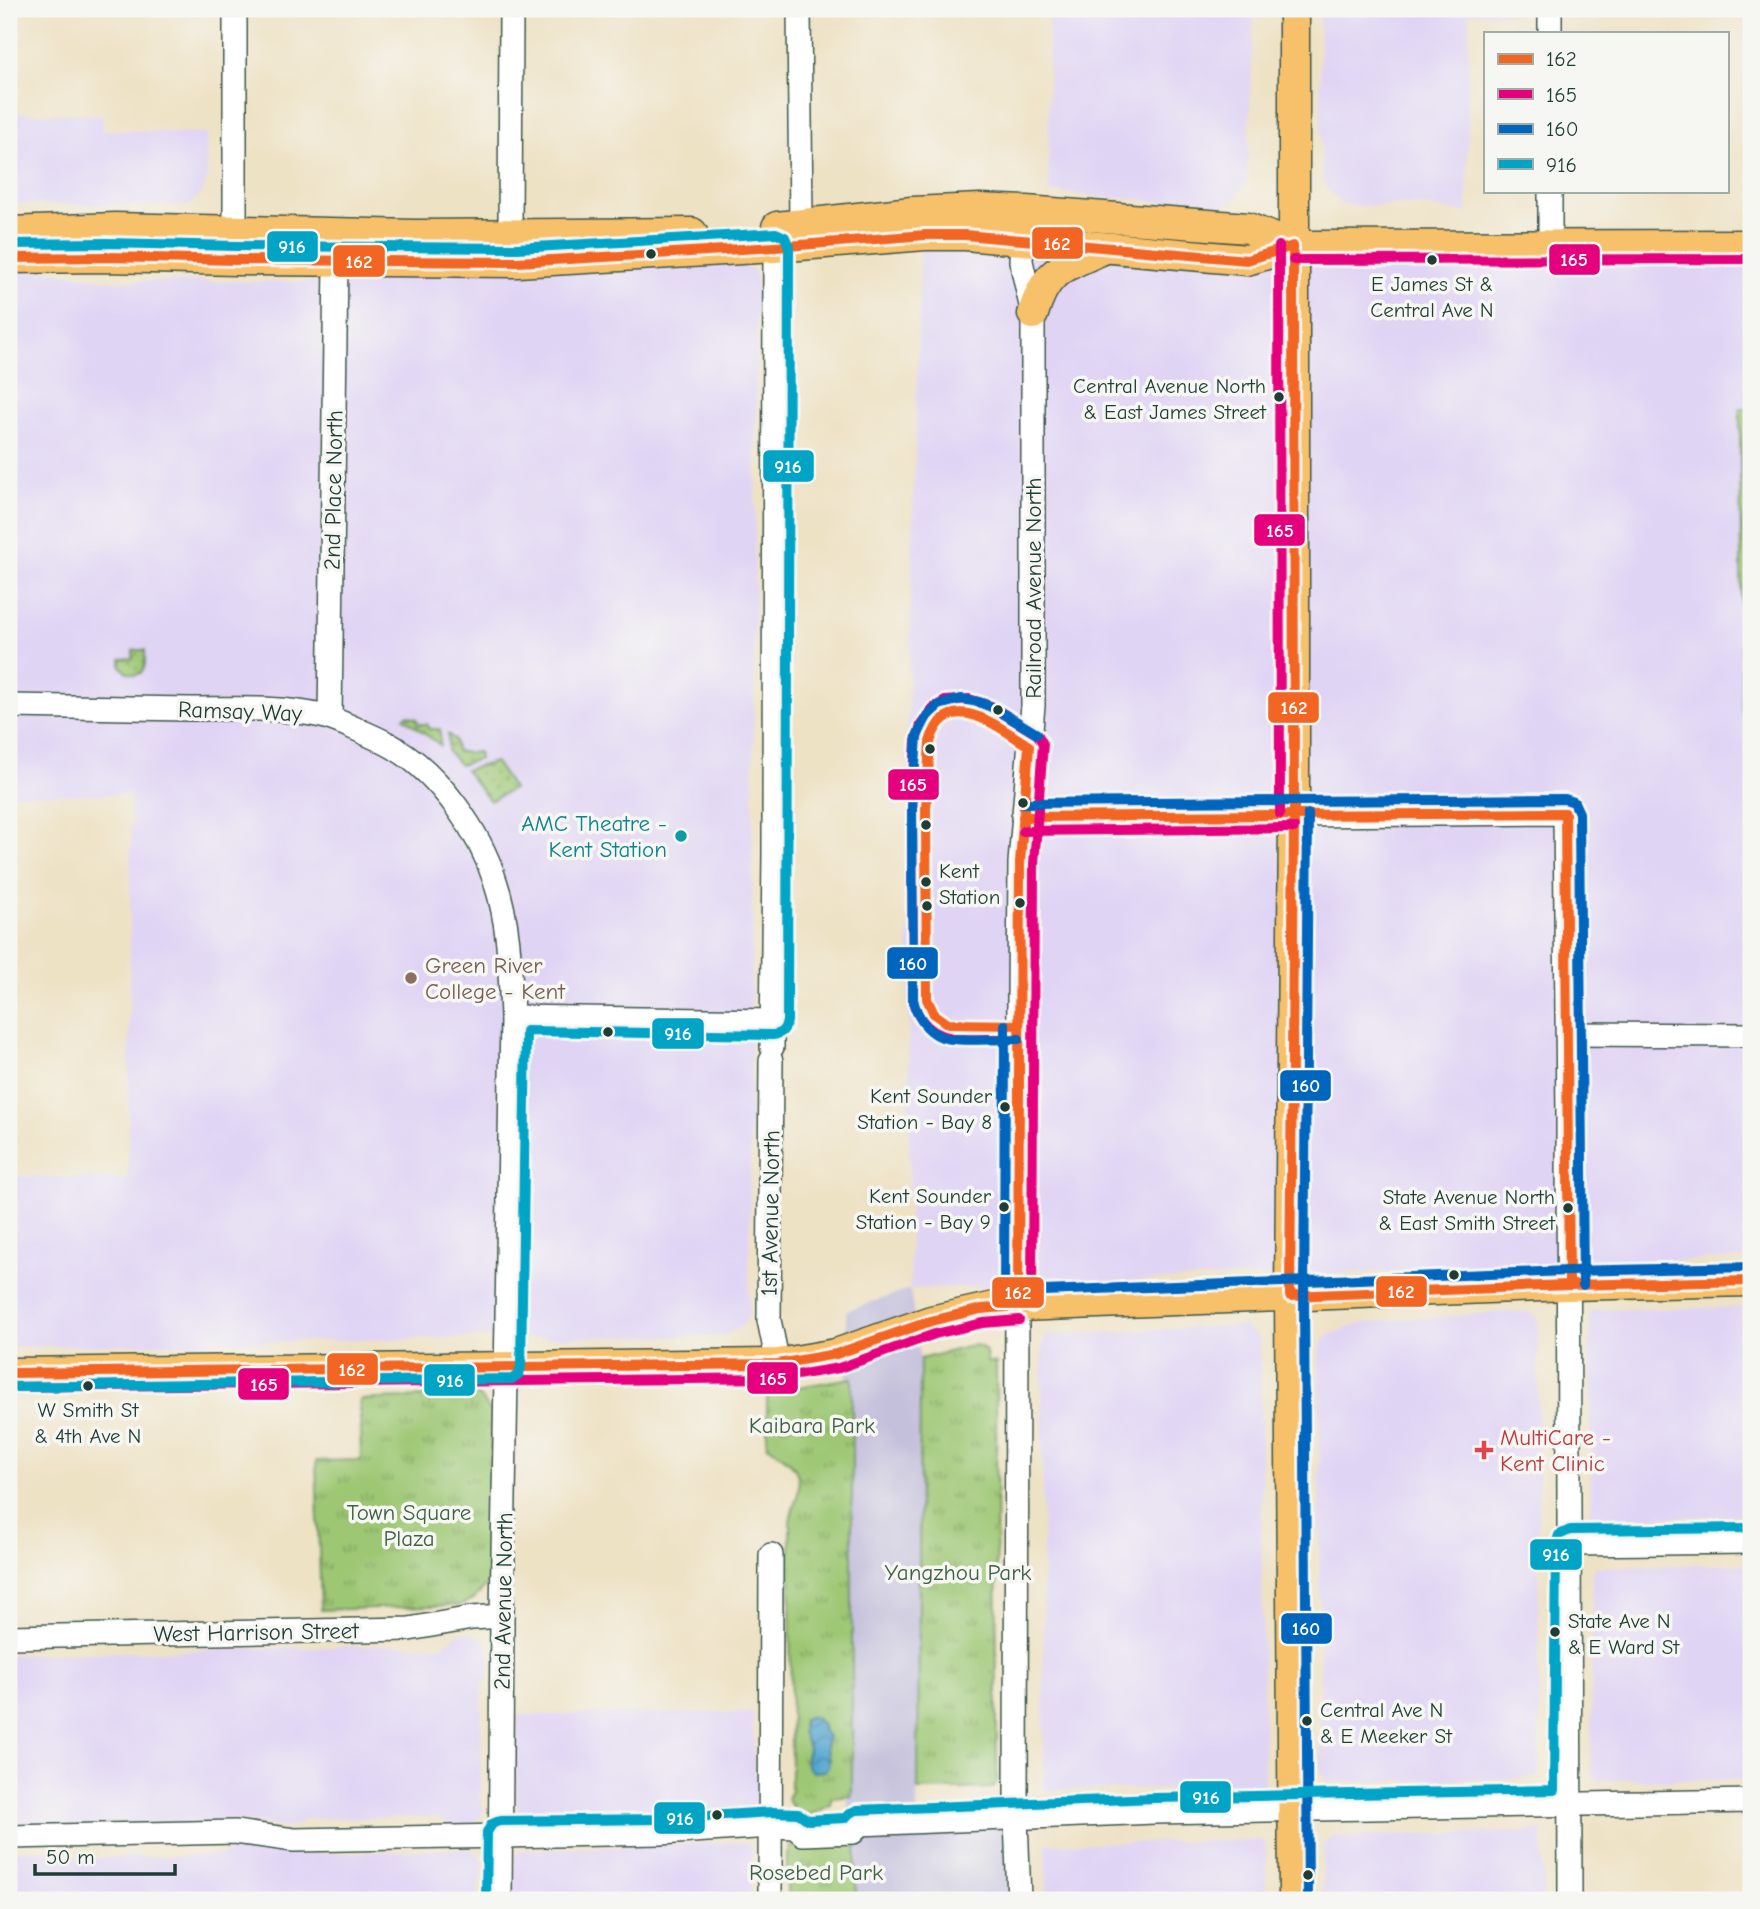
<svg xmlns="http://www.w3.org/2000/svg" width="1760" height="1909" font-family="'Comic Neue',sans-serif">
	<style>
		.built { fill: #e0d4f4 }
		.industrial { fill: #c4c0db }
		.grass { fill: url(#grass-dots); stroke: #5e8254; stroke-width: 2 }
		.park { fill: url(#park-tufts); stroke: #5e8254; stroke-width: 2 }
		.pitch { fill: #9dc773; stroke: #5e8254; stroke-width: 2 }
		.water { fill: url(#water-waves); stroke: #3a7282; stroke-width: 2 }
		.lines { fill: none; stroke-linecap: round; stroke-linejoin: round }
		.minor-casing { stroke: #3e564a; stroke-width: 26 }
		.major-casing { stroke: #3e564a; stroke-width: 33 }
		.minor { stroke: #fff; stroke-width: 23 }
		.major { stroke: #f7c06b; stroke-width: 30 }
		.bus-1-casing { stroke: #f6f6f2; stroke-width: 16 }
		.bus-2-casing { stroke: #f6f6f2; stroke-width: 16 }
		.bus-3-casing { stroke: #f6f6f2; stroke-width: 16 }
		.bus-4-casing { stroke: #f6f6f2; stroke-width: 16 }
		.bus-1 { stroke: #f26522; stroke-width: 10 }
		.bus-2 { stroke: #e5007d; stroke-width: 10 }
		.bus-3 { stroke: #0065bd; stroke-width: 10 }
		.bus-4 { stroke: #02a4c6; stroke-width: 10 }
		.bus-dot { fill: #1f3d34; stroke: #f6f6f2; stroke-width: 2.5 }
		.culture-dot { fill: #0f9aa8; stroke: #f6f6f2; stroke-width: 2.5 }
		.education-dot { fill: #8d6e63; stroke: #f6f6f2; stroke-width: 2.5 }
		.health-dot { fill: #e0444e; stroke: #f6f6f2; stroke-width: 2.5 }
		.labels { text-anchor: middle; stroke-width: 7; stroke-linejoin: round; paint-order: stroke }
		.bus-label { font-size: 21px; fill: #1f3d34; stroke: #f6f6f2; text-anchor: end }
		.street-label { font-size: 23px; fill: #1f3d34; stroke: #f6f6f2 }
		.culture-label { font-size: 23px; fill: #0d838f; stroke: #f6f6f2; text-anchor: end }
		.education-label { font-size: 23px; fill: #785e54; stroke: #f6f6f2; text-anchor: start }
		.park-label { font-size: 23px; fill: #3e6044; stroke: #f6f6f2 }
		.health-label { font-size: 23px; fill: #be3a42; stroke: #f6f6f2; text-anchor: start }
		.line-badge { stroke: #f6f6f2; stroke-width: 2.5 }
		.badge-label { font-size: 19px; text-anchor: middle; font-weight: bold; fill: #fff }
	</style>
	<defs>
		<pattern id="grass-dots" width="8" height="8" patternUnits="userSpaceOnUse" patternTransform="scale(1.75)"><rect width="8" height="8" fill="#9dc773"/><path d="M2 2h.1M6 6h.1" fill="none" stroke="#7fa35f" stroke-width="1.8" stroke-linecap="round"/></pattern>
		<pattern id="park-tufts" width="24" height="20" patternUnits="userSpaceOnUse" patternTransform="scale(1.75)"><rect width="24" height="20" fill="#9dc773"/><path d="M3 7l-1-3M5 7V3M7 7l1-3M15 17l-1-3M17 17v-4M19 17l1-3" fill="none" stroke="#7fa35f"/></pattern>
		<pattern id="water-waves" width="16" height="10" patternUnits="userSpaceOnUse" patternTransform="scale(1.75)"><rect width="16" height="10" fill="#56a7d1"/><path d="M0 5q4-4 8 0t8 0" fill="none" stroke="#4789aa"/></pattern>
	</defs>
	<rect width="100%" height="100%" fill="#f6f6f2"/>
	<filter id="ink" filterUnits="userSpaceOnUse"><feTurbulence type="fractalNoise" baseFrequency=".0143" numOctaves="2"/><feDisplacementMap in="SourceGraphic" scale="14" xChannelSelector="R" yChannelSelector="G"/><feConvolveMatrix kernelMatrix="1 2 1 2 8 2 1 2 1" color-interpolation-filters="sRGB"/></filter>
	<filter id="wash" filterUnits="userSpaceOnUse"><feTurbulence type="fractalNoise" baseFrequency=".00686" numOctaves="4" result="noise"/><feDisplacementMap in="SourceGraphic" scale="28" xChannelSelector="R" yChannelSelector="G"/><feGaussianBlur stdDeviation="1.57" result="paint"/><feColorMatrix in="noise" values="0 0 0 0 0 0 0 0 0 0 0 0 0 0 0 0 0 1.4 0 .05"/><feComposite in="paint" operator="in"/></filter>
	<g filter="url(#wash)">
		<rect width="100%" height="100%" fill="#eee2c5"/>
		<!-- built -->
		<g class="built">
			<path d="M 1048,9 L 1254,9 L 1247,181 L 1235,199 L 1218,207 L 1049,192 Z"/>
			<path d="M 1319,9 L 1524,9 L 1524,13 L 1469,13 L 1467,213 L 1414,205 L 1352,206 L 1341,203 L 1328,190 L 1322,178 Z"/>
			<path d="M 9,113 L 103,115 L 103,130 L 206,133 L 207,179 L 201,194 L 189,206 L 19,204 L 9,200 Z"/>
			<path d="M 921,229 L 1293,246 L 1751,245 L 1751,1258 L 910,1289 L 907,746 Z"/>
			<path d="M 739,260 L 754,270 L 757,281 L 749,1315 L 741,1327 L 723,1336 L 452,1338 L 9,1347 L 9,1176 L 128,1179 L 131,795 L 9,794 L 9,276 L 23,270 L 41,269 L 112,281 L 362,282 L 370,272 Z"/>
			<path d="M 1751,1307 L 1751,1515 L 1596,1519 L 1591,1515 L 1590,1314 L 1593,1310 Z"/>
			<path d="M 1510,1312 L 1530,1312 L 1538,1319 L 1539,1778 L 1335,1782 L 1326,1780 L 1321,1773 L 1320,1766 L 1319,1352 L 1322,1341 L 1328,1336 L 1344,1329 L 1361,1324 L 1394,1320 Z"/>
			<path d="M 1236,1326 L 1244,1326 L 1249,1329 L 1260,1340 L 1264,1785 L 1255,1789 L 1047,1790 L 1044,1788 L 1042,1344 L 1045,1338 L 1048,1335 Z"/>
			<path d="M 1751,1564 L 1751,1780 L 1597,1780 L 1591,1774 L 1592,1570 L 1596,1567 Z"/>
			<path d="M 464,1632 L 479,1637 L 485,1641 L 489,1651 L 488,1675 L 482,1687 L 481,1799 L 483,1810 L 482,1815 L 469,1827 L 452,1827 L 438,1817 L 305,1819 L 297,1825 L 286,1828 L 240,1821 L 9,1827 L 9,1655 L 405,1645 L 437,1646 L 443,1645 L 458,1634 Z"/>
			<path d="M 753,1712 L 754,1772 L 760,1787 L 761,1797 L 756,1807 L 745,1817 L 725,1819 L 716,1811 L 710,1810 L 557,1812 L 545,1820 L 536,1822 L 522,1817 L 518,1810 L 516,1804 L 516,1715 Z"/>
			<path d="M 1542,1831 L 1544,1900 L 1322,1900 L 1323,1848 L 1325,1841 L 1330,1837 Z"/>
			<path d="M 1260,1840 L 1266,1844 L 1266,1900 L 1047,1900 L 1046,1844 Z"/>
			<path d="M 742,1842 L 749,1844 L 752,1852 L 751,1900 L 514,1900 L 514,1857 L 520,1850 Z"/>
			<path d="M 240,1845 L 299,1854 L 466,1849 L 475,1851 L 483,1862 L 482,1877 L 478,1885 L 478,1900 L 9,1900 L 9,1850 L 44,1850 L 60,1859 L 223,1855 Z"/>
		</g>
		<!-- industrial -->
		<path class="industrial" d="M 910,1289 L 920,1359 L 917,1822 L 1016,1818 L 1019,1900 L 848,1900 L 846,1311 Z"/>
		<!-- grass -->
		<g class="grass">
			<path d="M 133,650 L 145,650 C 145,655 146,663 144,668 C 139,679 126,674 121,666 L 121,659 L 133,658 Z"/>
			<path d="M 407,715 L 416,718 L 419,724 L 427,724 L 429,729 L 440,729 L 440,745 L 404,718 Z"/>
			<path d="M 448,734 L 455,740 L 456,751 L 467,753 L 478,752 L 479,759 L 460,765 L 448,752 Z"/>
			<path d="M 495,762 L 513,789 L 490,801 L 465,770 Z"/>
		</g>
		<!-- park -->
		<g class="park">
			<path d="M 974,1345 C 985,1346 987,1352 987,1362 L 996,1363 L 997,1781 L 993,1788 L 918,1790 L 920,1359 Z"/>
			<path d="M 852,1378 L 852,1796 L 831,1798 L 831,1805 C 824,1807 821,1811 815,1813 C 803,1819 792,1808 787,1798 L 791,1791 L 790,1522 C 791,1513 794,1508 796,1500 C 806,1472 790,1459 767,1446 L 767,1392 Z"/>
			<path d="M 447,1389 C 469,1389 484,1392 491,1416 L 489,1582 L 474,1599 L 460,1605 L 321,1610 L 316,1461 L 361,1460 L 360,1400 L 447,1396 Z"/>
			<path d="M 851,1841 L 856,1842 L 856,1900 L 787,1900 L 787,1854 L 790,1846 L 795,1843 Z"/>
		</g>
		<!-- pitch -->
		<path class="pitch" d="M 1740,408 L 1751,408 L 1751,711 L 1742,711 Z"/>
		<!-- water -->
		<path class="water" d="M 808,1717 L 814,1717 L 822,1725 L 822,1730 L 828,1737 C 827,1741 826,1744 826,1747 C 827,1759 833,1759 825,1771 L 813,1772 L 809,1769 L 805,1762 L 808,1748 L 802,1731 L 803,1720 Z"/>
	</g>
	<g filter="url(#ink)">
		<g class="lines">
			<defs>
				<g id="minor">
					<path d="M 235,9 L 235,231"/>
					<path d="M 799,9 L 801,225"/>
					<path d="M 1550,33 L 1550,9"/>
					<path d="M 510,235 L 511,9"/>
					<path d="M 1550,246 L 1550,191"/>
					<path d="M 9,706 C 69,707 129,708 189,709 C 233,709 278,706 322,716 C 334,719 345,724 356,729 C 369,735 382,740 395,748 C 439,774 480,832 495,881 C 510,925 510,971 512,1017 L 502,1616 L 500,1900"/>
					<path d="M 330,718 L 336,261"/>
					<path d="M 1023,817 L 1565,813 L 1568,1115 L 1570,1900"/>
					<path d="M 512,1017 L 773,1021"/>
					<path d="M 1568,1034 L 1751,1035"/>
					<path d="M 772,1047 L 774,851 L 775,247"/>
					<path d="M 771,1061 L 769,1320 L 778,1364"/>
					<path d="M 1570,1544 L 1751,1542"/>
					<path d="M 9,1637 L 409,1629 L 472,1618 L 502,1616"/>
					<path d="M 858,1824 L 1155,1812 L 1751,1801"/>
					<path d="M 9,1837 L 235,1832 L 294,1840 L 661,1833 L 772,1826 L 795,1827 L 803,1834 L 853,1832 L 858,1824"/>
					<path d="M 770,1900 L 771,1555"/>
					<path d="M 1019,1900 L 1016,1818 L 1017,1274 L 1020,863 L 1033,705 L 1033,314 L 1021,261 L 1022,241"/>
				</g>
				<g id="major">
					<path d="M 1294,9 L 1294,814 L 1290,1296 L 1294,1900"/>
					<path d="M 777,227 L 912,212 L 980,209 L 1026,211 L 1248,228 L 1293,246"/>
					<path d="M 9,232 L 115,228 L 415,235 L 692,233"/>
					<path d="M 9,258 L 107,257 L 236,260 L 517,262 L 775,247 L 925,235 L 965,235 L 1247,260 L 1293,246 L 1751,245"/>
					<path d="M 1033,314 C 1046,268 1064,267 1103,249"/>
					<path d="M 9,1373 L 778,1364 L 836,1354 L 931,1321 L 994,1307 L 1569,1285 L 1751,1281"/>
				</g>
			</defs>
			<!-- minor casing -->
			<use href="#minor" class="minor-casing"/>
			<!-- major casing -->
			<use href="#major" class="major-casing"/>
			<!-- minor -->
			<use href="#minor" class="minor"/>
			<!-- major -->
			<use href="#major" class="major"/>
			<defs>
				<g id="bus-1">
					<path d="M 9,258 L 107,257 L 236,260 L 517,262 L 775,247 L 925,235 L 965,235 L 1247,260 L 1293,246 L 1294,814 L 1290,1296 L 1569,1285 L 1751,1281"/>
					<path d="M 1023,817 L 1565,813 L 1569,1285"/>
					<path d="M 9,1373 L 778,1364 L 836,1354 L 931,1321 L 981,1309 L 1018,1306 L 1020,863 L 1029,746 C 998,727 947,685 930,742 L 926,809 L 927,999 L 934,1014 L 948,1024 L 1019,1025"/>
				</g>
				<g id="bus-2">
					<path d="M 1279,246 L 1280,814"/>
					<path d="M 1293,260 L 1751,259"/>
					<path d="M 1023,831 L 1294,828"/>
					<path d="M 1005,1039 C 967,1038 927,1048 913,1002 L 912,809 L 916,741 L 921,725 L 933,708 L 945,701 L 969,699 L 991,706 L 1038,735 L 1043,744 L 1034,864 L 1032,1306"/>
					<path d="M 9,1387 L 779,1378 L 839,1368 L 935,1334 L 983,1323 L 1019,1320"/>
				</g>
				<g id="bus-3">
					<path d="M 1023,803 L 1565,799 L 1574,802 L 1579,813 L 1583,1285"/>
					<path d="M 1308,814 L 1304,1296 L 1308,1900"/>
					<path d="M 1019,1039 C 1002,1039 955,1042 942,1037 C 926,1031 916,1015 913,999 L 912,809 L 917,736 L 927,716 L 939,705 L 961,699 L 979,702 L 994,708 L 1037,734"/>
					<path d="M 1017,1292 L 1568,1271 L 1751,1267"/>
					<path d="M 1004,1306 L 1005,1025"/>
				</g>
				<g id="bus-4">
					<path d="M 9,244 L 107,243 L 236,246 L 517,248 L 776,233 L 785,237 L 789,247 L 787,1021 C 786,1029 781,1034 773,1035 L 526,1031 L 521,1366 L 519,1374 L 512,1379 L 9,1387"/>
					<path d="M 486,1900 L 487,1832 L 492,1824 L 499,1821 L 660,1819 L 773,1812 L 798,1813 L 808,1820 L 845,1818 L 850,1813 L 857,1810 L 1155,1798 L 1554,1790 L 1556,1544 L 1559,1535 L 1570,1530 L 1751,1528"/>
				</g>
			</defs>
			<!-- bus-1 casing -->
			<use href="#bus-1" class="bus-1-casing"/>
			<!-- bus-2 casing -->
			<use href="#bus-2" class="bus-2-casing"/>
			<!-- bus-3 casing -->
			<use href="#bus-3" class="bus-3-casing"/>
			<!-- bus-4 casing -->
			<use href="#bus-4" class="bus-4-casing"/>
			<!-- bus-1 -->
			<use href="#bus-1" class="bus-1"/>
			<!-- bus-2 -->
			<use href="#bus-2" class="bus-2"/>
			<!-- bus-3 -->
			<use href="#bus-3" class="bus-3"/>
			<!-- bus-4 -->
			<use href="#bus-4" class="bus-4"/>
		</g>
	</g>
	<!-- markers -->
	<g class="bus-dot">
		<circle cx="651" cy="254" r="6"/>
		<circle cx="1432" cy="260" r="6"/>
		<circle cx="1279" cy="397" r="6"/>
		<circle cx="998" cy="710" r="6"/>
		<circle cx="930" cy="749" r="6"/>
		<circle cx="1023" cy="803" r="6"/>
		<circle cx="926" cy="825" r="6"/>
		<circle cx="926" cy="882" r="6"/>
		<circle cx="1020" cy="903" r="6"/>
		<circle cx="927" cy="906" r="6"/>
		<circle cx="608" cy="1032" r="6"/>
		<circle cx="1005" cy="1107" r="6"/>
		<circle cx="1004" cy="1207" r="6"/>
		<circle cx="1568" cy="1208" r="6"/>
		<circle cx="1454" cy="1275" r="6"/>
		<circle cx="88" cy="1386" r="6"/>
		<circle cx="1555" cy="1632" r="6"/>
		<circle cx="1307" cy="1721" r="6"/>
		<circle cx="717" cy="1815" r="6"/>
		<circle cx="1308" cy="1875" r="6"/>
	</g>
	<circle class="culture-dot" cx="681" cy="836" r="7"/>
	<circle class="education-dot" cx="411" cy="978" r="7"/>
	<path class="health-dot" d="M1480.5 1439.5h7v7h7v7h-7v7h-7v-7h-7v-7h7z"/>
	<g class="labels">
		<!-- bus labels -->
		<g class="bus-label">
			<text x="1432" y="291" text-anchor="middle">E James St &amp;<tspan x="1432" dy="26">Central Ave N</tspan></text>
			<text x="1266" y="393">Central Avenue North<tspan x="1266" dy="26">&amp; East James Street</tspan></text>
			<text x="939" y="878" text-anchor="start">Kent<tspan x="939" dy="26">Station</tspan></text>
			<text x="992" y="1103">Kent Sounder<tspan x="992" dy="26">Station - Bay 8</tspan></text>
			<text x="991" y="1203">Kent Sounder<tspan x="991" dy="26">Station - Bay 9</tspan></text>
			<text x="1555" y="1204">State Avenue North<tspan x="1555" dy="26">&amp; East Smith Street</tspan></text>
			<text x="88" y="1417" text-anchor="middle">W Smith St<tspan x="88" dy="26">&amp; 4th Ave N</tspan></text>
			<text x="1568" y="1628" text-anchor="start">State Ave N<tspan x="1568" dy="26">&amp; E Ward St</tspan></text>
			<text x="1320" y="1717" text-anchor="start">Central Ave N<tspan x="1320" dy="26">&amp; E Meeker St</tspan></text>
		</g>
		<!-- street labels -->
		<g class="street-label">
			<text transform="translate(333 490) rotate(-89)" y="8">2nd Place North</text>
			<text transform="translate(1033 588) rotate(-90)" y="8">Railroad Avenue North</text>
			<text transform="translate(240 711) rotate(2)" y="8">Ramsay Way</text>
			<text transform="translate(770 1213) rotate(-89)" y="8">1st Avenue North</text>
			<text transform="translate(503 1601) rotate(-89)" y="8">2nd Avenue North</text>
			<text transform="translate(256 1632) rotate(-1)" y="8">West Harrison Street</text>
		</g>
		<!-- culture labels -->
		<g class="culture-label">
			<text x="667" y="831">AMC Theatre -<tspan x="667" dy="26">Kent Station</tspan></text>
		</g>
		<!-- education labels -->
		<g class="education-label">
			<text x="425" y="973">Green River<tspan x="425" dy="26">College - Kent</tspan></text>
		</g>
		<!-- park labels -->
		<g class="park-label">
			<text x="812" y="1433">Kaibara Park</text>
			<text x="409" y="1520">Town Square<tspan x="409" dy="26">Plaza</tspan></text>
			<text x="958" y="1580">Yangzhou Park</text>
			<text x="816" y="1880">Rosebed Park</text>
		</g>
		<!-- health labels -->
		<g class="health-label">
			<text x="1500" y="1445">MultiCare -<tspan x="1500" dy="26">Kent Clinic</tspan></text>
		</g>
	</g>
	<g class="line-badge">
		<rect x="1031" y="226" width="53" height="34" rx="7" fill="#f26522"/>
		<rect x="266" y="230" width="53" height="33" rx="7" fill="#02a4c6"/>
		<rect x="1548" y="243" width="53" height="33" rx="7" fill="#e5007d"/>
		<rect x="332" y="244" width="54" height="34" rx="7" fill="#f26522"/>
		<rect x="762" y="449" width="53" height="34" rx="7" fill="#02a4c6"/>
		<rect x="1253" y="513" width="53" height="34" rx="7" fill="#e5007d"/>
		<rect x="1267" y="691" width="53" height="33" rx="7" fill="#f26522"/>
		<rect x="887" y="768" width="53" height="33" rx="7" fill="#e5007d"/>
		<rect x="886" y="946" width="53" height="34" rx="7" fill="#0065bd"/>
		<rect x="651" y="1017" width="54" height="33" rx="7" fill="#02a4c6"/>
		<rect x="1279" y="1069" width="53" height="33" rx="7" fill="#0065bd"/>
		<rect x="1375" y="1275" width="53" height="33" rx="7" fill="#f26522"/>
		<rect x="991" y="1276" width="54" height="33" rx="7" fill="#f26522"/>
		<rect x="326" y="1352" width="53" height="34" rx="7" fill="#f26522"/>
		<rect x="746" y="1361" width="53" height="34" rx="7" fill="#e5007d"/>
		<rect x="423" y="1363" width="53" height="34" rx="7" fill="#02a4c6"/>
		<rect x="237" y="1367" width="53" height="34" rx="7" fill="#e5007d"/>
		<rect x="1529" y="1538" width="54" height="33" rx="7" fill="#02a4c6"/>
		<rect x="1280" y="1612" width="53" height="33" rx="7" fill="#0065bd"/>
		<rect x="1179" y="1780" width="53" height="34" rx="7" fill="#02a4c6"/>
		<rect x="653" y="1801" width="53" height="34" rx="7" fill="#02a4c6"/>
	</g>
	<g class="badge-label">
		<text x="1057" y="250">162</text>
		<text x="292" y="253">916</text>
		<text x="1574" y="266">165</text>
		<text x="359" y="268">162</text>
		<text x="788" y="473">916</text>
		<text x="1280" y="537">165</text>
		<text x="1294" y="714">162</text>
		<text x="913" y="791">165</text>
		<text x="913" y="970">160</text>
		<text x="678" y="1040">916</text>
		<text x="1306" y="1092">160</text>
		<text x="1401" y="1298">162</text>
		<text x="1018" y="1299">162</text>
		<text x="352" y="1376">162</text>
		<text x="773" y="1385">165</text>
		<text x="450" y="1387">916</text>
		<text x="264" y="1391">165</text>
		<text x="1556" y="1561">916</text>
		<text x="1306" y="1635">160</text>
		<text x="1206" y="1804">916</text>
		<text x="680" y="1825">916</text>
	</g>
	<!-- margin -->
	<rect width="1760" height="1909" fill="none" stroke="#f6f6f2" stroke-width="35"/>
	<!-- legend -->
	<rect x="1484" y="32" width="245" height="161" fill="#f6f6f2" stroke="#a0aca6" stroke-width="2"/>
	<rect x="1498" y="54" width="35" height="10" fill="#f26522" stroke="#a0aca6" stroke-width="2"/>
	<text x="1546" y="66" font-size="21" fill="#1f3d34">162</text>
	<rect x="1498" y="89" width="35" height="10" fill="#e5007d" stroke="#a0aca6" stroke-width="2"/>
	<text x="1546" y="102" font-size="21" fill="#1f3d34">165</text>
	<rect x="1498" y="124" width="35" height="10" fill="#0065bd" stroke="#a0aca6" stroke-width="2"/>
	<text x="1546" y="136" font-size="21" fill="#1f3d34">160</text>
	<rect x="1498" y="159" width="35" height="10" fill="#02a4c6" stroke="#a0aca6" stroke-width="2"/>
	<text x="1546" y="172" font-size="21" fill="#1f3d34">916</text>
	<!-- scale -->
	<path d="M35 1864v10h140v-10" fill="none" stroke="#1f3d34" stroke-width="3.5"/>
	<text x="46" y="1864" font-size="21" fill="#1f3d34" stroke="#f6f6f2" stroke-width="5" paint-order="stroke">50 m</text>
</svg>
